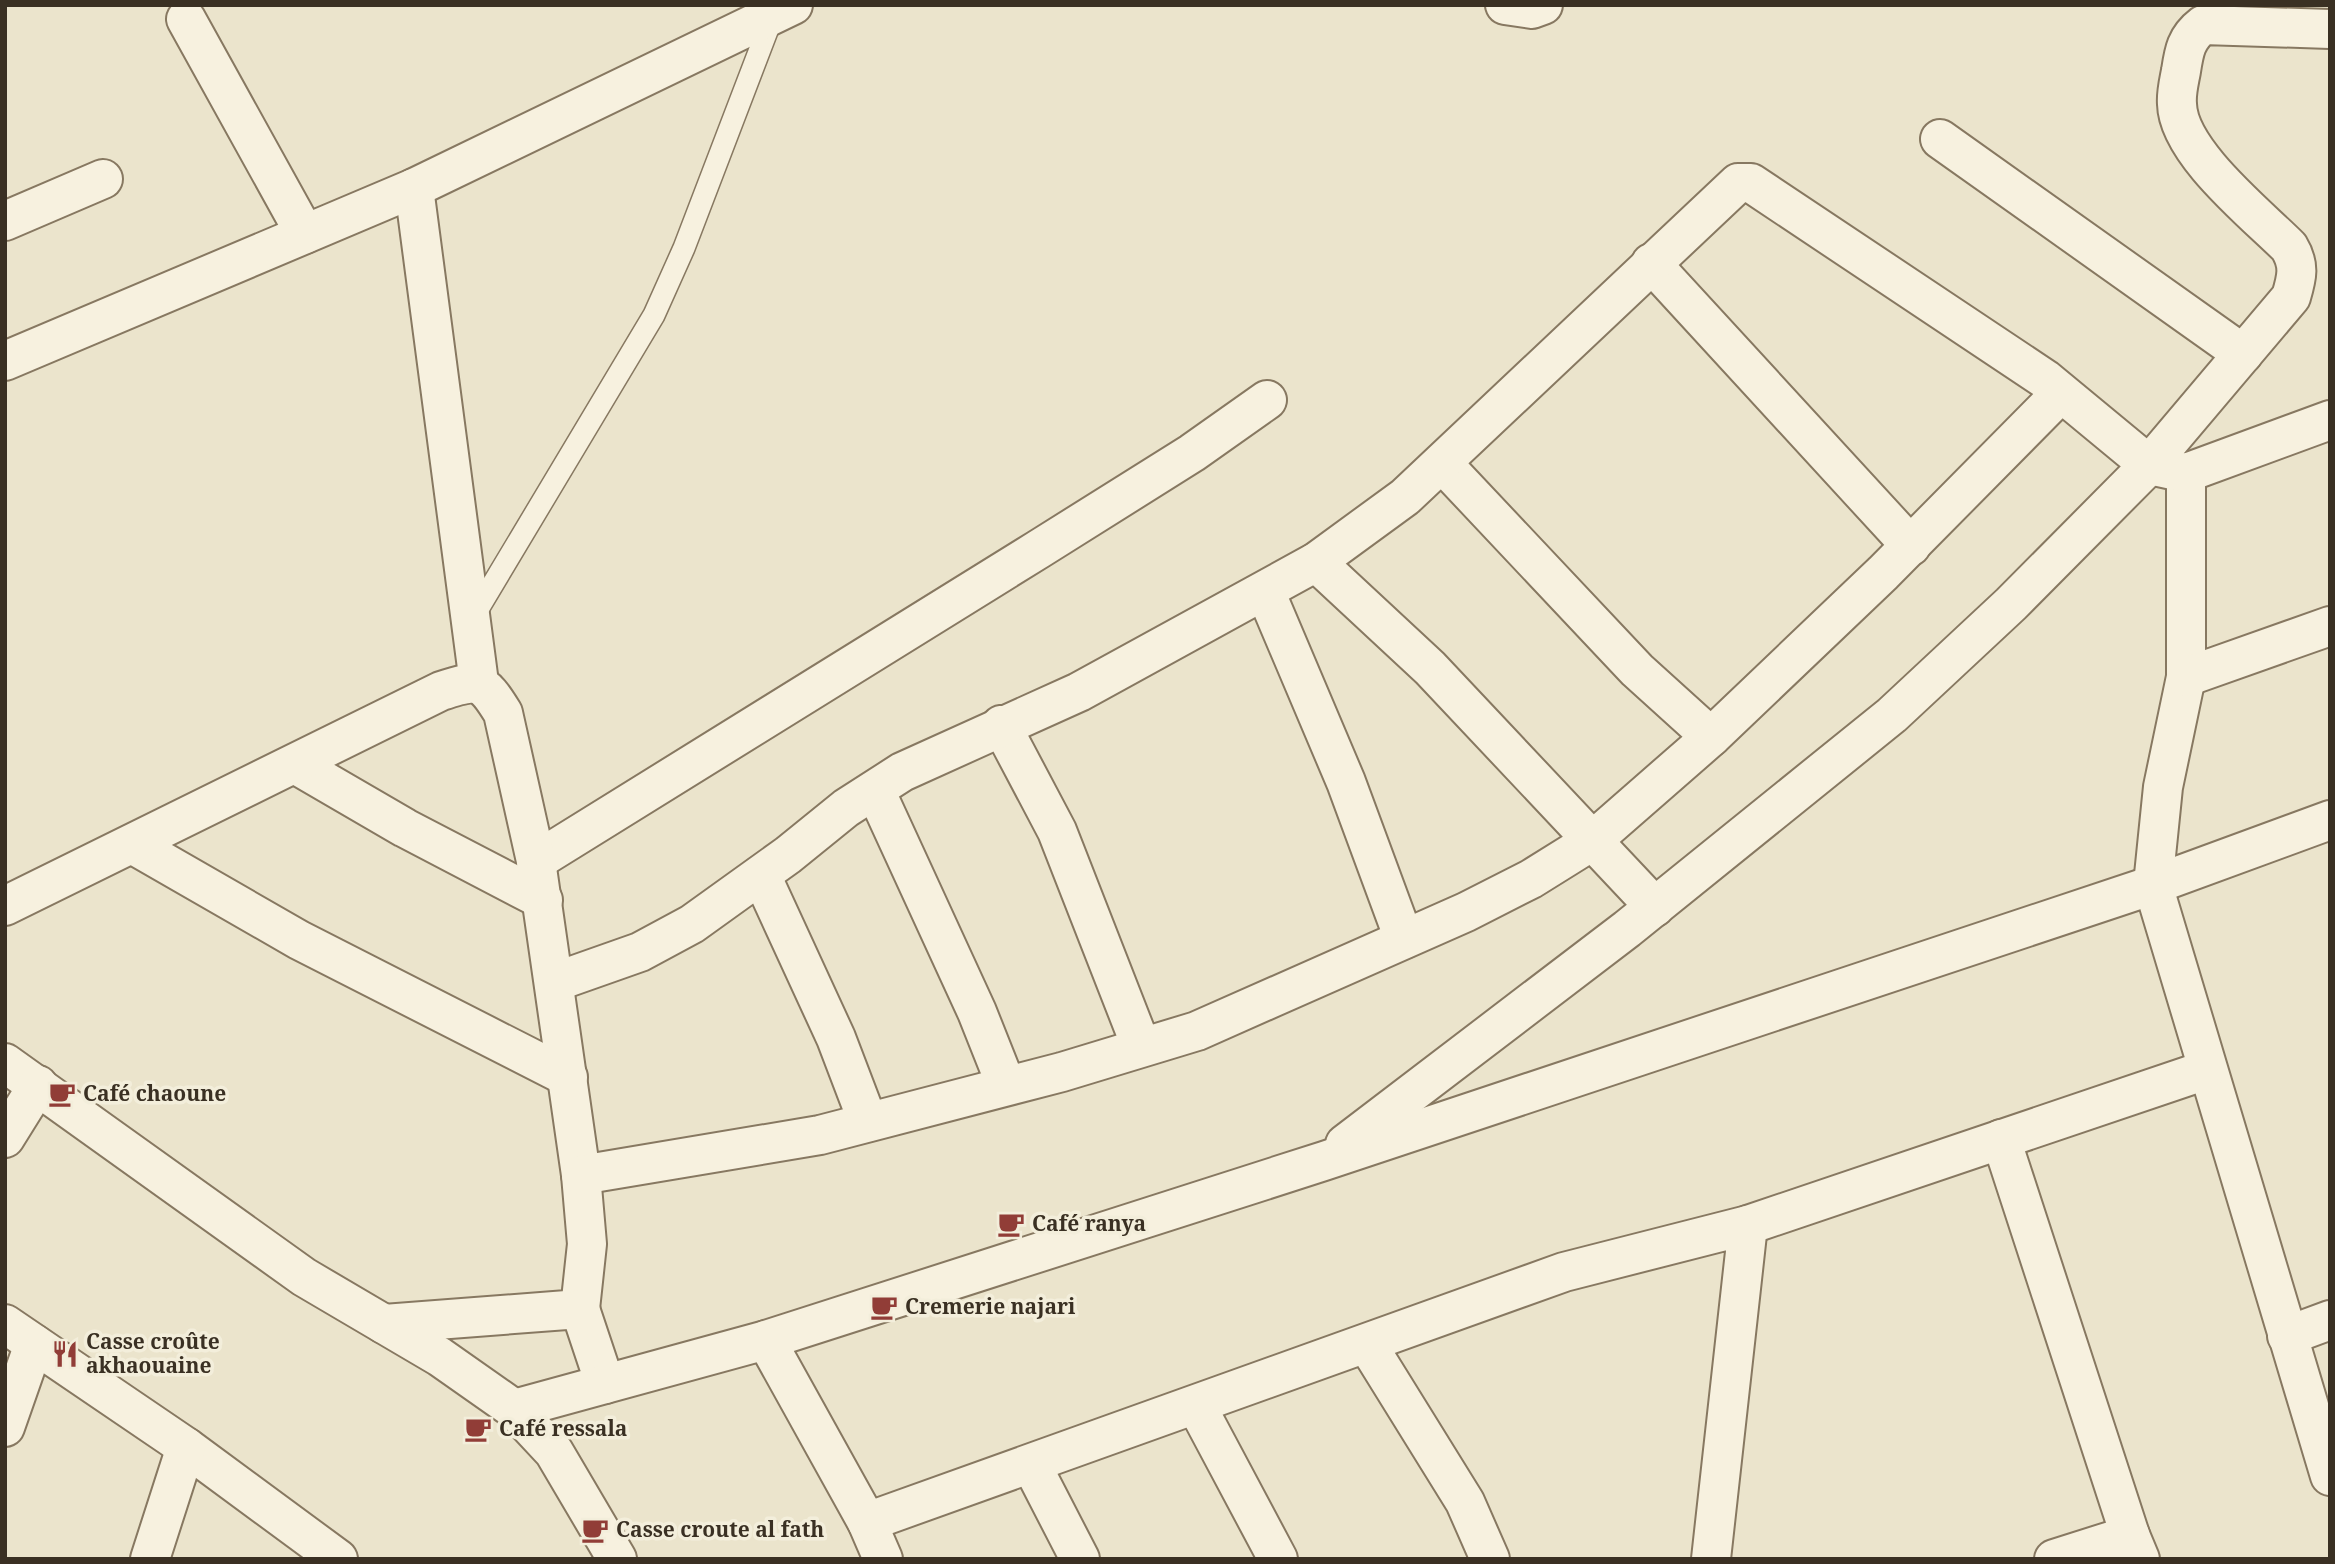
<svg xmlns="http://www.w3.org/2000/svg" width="2335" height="1564" font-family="'Noto Serif',serif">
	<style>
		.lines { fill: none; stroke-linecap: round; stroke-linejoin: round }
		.service-casing { stroke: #877861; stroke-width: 24 }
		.minor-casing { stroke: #877861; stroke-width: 42 }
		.service { stroke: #f7f1df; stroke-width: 21 }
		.minor { stroke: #f7f1df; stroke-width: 38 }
		.labels { text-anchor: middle; stroke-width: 7; stroke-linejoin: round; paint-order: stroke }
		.poi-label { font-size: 21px; font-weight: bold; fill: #3a3023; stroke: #f3eedb; text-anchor: start }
	</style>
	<rect width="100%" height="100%" fill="#ebe4cc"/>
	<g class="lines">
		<defs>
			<path id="service" d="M 472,619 L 654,315 L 684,248 L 772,18"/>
			<g id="minor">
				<path d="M 1505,5 L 1532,9 L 1543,5"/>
				<path d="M 186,19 L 305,234"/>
				<path d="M 1940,139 L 2243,354"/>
				<path d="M 414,188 L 479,683"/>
				<path d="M 5,221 L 103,179"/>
				<path d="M 1651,263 L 1911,546"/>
				<path d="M 5,361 L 414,188 L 793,5"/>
				<path d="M 1442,463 L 1637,670 L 1711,737"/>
				<path d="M 2186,473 L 2186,677 L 2163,787 L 2153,885 L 2330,1476"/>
				<path d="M 1316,562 L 1430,668 L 1655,907"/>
				<path d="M 1265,591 L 1346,782 L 1404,939"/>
				<path d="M 2186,677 L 2330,626"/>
				<path d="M 1001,725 L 1057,831 L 1141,1046"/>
				<path d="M 295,764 L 405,828 L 543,900"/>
				<path d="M 875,790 L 977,1012 L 1006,1085"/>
				<path d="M 132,844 L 299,940 L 568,1077"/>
				<path d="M 536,861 L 1039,549 L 1192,453 L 1267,400"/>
				<path d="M 761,875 L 836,1038 L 868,1122"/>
				<path d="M 5,906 L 441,691 C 478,679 482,679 503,713 L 536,861 L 581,1175 L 587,1244 L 580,1309 L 384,1324"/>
				<path d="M 555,982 L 640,952 L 692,924 L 788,855 L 846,808 L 902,772 L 1079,692 L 1316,562 L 1405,497 L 1738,183 L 1751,183 L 2045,379 L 2149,465 L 2186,473 L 2330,420"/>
				<path d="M 5,1063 L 304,1277 L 440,1357 L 514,1409 L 554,1452 L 617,1559"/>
				<path d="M 5,1138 L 38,1085"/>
				<path d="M 2001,1139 L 2130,1535"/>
				<path d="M 1345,1144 L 1627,929 L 1892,715 L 2011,604 L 2149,465 L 2291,297 C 2297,277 2300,265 2289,247 C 2256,214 2178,152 2177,104 C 2176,93 2179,82 2181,71 C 2184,51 2186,38 2203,25 L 2330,29"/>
				<path d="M 581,1175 L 820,1135 L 1062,1072 L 1197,1031 L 1466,912 L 1531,879 L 1592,841 L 1711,737 L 1883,573 L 2061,393"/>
				<path d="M 1748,1225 L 2206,1070"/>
				<path d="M 580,1309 L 605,1384"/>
				<path d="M 5,1324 L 186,1447 L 338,1559"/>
				<path d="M 2287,1336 L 2330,1320"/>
				<path d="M 766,1340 L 867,1522 L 883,1559"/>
				<path d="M 1367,1344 L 1465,1502 L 1490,1559"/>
				<path d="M 1196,1405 L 1278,1559"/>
				<path d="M 514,1409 L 766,1340 L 1324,1161 L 2153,885 L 2330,820"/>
				<path d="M 5,1427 L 34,1344"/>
				<path d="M 1031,1464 L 1080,1559"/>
				<path d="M 867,1522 L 1564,1272 L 1748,1225 L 1711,1559"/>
				<path d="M 150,1559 L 186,1447"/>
				<path d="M 2054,1559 L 2130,1535 L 2140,1559"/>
			</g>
		</defs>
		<!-- service casing -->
		<use href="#service" class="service-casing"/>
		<!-- minor casing -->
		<use href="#minor" class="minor-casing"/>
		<!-- service -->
		<use href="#service" class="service"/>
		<!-- minor -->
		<use href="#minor" class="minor"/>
	</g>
	<!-- icons -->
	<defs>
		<symbol id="cafe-bare" viewBox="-9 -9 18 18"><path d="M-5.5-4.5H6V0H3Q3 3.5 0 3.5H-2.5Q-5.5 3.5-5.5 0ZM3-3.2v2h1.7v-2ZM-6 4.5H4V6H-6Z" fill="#913d37" stroke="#f3eedb" stroke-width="2.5" paint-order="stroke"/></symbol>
		<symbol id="restaurant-bare" viewBox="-9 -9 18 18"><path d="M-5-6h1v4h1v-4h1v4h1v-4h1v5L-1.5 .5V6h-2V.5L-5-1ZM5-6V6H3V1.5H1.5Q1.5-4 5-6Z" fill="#913d37" stroke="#f3eedb" stroke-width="2.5" paint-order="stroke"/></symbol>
	</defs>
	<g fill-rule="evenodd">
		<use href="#cafe-bare" x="43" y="1075" width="38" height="38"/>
		<use href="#cafe-bare" x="992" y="1205" width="38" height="38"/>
		<use href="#cafe-bare" x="865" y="1288" width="38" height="38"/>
		<use href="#restaurant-bare" x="46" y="1335" width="38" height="38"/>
		<use href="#cafe-bare" x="459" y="1410" width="38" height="38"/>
		<use href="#cafe-bare" x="576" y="1511" width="38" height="38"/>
	</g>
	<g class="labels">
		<!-- poi labels -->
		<g class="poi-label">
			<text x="83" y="1101">Café chaoune</text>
			<text x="1032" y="1231">Café ranya</text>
			<text x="905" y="1314">Cremerie najari</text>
			<text x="86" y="1349">Casse croûte<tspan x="86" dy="24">akhaouaine</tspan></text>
			<text x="499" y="1436">Café ressala</text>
			<text x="616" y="1537">Casse croute al fath</text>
		</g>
	</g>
	<!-- border -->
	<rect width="2335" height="1564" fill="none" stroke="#3a3023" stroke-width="14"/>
</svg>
